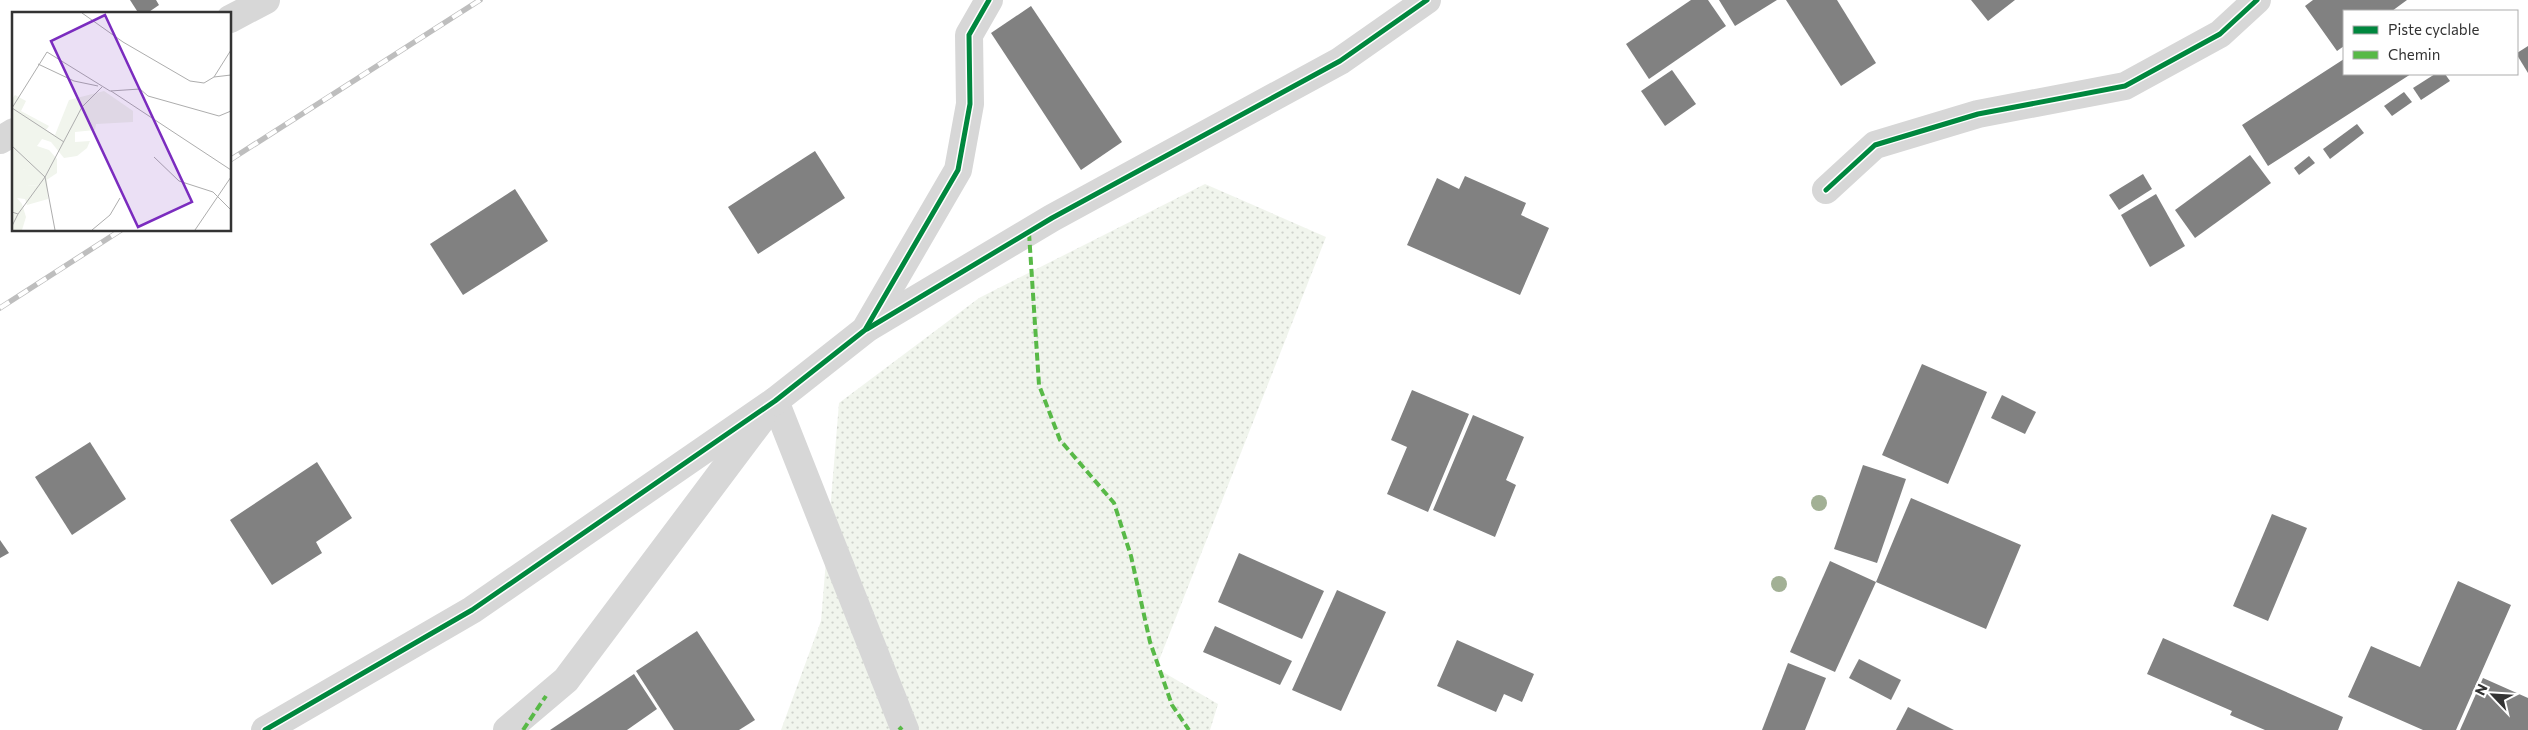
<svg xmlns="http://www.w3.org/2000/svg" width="2528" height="730" font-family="Commissioner,sans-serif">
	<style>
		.grass { fill: url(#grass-dots) }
		.building { fill: #818181 }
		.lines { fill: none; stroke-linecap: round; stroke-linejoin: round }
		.minor { stroke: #d7d7d7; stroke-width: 28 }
		.rail-casing { stroke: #bebebe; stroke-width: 5.5 }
		.rail { stroke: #fff; stroke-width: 4; stroke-dasharray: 11; stroke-linecap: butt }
		.quiet { stroke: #58b947; stroke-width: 4; stroke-dasharray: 8 4; stroke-linecap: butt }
		.cycleway-casing { stroke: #fff; stroke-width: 8 }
		.cycleway { stroke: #00873e; stroke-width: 5 }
		.tree { fill: #a2b095 }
		.inset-road { fill: none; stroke: #adadad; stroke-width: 1 }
		.view { fill: #7b2cbf; fill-opacity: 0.15; stroke: #7b2cbf; stroke-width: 2.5 }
		.inset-edge { fill: none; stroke: #333; stroke-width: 2.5 }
	</style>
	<defs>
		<pattern id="grass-dots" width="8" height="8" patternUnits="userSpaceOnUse" patternTransform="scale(1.25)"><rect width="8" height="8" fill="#f1f5ed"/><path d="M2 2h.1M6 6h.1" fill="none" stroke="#cfd2cc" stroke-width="1.8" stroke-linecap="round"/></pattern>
	</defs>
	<rect width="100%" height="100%" fill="#fff"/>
	<!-- grass -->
	<path class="grass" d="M 1205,184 L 1326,237 L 1156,668 L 1218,704 L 1210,730 L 781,730 L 821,621 L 839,403 L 979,298 Z"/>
	<!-- building -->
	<g class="building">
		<path d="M 130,0 L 156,0 L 159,5 L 146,14 L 139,14 Z"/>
		<path d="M 1691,0 L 1708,0 L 1726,26 L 1649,79 L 1626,44 Z"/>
		<path d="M 1719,0 L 1777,0 L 1735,26 Z"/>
		<path d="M 1786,0 L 1837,0 L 1876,63 L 1841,86 Z"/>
		<path d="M 1971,0 L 2015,0 L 1988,21 Z"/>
		<path d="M 2313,0 L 2407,0 L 2392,11 L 2344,11 L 2344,46 L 2337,51 L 2305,6 Z"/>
		<path d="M 1031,6 L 1122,142 L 1081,170 L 991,33 Z"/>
		<path d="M 2528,46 L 2528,73 L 2517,55 L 2517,53 Z"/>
		<path d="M 2344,59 L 2344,74 L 2411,74 L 2268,166 L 2242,125 Z"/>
		<path d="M 1672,70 L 1696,104 L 1665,126 L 1641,91 Z"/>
		<path d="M 2435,74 L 2445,74 L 2450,81 L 2421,100 L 2413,88 Z"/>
		<path d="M 2404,92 L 2412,102 L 2392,116 L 2384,106 Z"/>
		<path d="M 2357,124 L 2364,133 L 2330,159 L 2323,149 Z"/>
		<path d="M 815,151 L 845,198 L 758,254 L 728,207 Z"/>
		<path d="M 2250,155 L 2271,183 L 2195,238 L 2175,210 Z"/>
		<path d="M 2309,156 L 2315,163 L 2299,175 L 2294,168 Z"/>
		<path d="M 2143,174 L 2152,189 L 2119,210 L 2109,195 Z"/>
		<path d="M 1465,176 L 1526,203 L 1521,215 L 1549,228 L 1520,295 L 1407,245 L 1437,178 L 1459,189 Z"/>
		<path d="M 515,189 L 548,241 L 463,295 L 430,244 Z"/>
		<path d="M 2156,194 L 2185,246 L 2150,267 L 2121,215 Z"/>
		<path d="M 1922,364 L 1987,392 L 1948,484 L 1882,455 Z"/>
		<path d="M 1412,390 L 1469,414 L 1428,512 L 1387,494 L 1407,447 L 1391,440 Z"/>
		<path d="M 2002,395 L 2036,412 L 2025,434 L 1991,418 Z"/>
		<path d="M 1473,415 L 1524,437 L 1506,480 L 1516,485 L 1495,537 L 1433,510 Z"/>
		<path d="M 90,442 L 126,499 L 72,535 L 35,477 Z"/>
		<path d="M 317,462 L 352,518 L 316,542 L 322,553 L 272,585 L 230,520 Z"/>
		<path d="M 1863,465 L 1906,479 L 1877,563 L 1834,549 Z"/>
		<path d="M 1911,498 L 2021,545 L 1986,629 L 1876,582 Z"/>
		<path d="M 2272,514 L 2307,528 L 2268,621 L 2233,606 Z"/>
		<path d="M 0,540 L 9,553 L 0,558 Z"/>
		<path d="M 1239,553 L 1324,591 L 1302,639 L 1218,602 Z"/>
		<path d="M 1830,561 L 1876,582 L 1835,672 L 1790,652 Z"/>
		<path d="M 2458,581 L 2511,605 L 2456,730 L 2423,730 L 2348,697 L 2371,646 L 2420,667 Z"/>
		<path d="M 1337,590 L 1386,612 L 1341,711 L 1292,690 Z"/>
		<path d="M 1215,626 L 1292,661 L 1280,685 L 1203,652 Z"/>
		<path d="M 697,631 L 755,720 L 739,730 L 674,730 L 636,671 Z"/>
		<path d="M 2163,638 L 2343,717 L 2338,730 L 2265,730 L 2230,715 L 2232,711 L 2147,674 Z"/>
		<path d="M 1457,640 L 1534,674 L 1522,702 L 1504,694 L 1496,712 L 1437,686 Z"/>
		<path d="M 1859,659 L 1901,680 L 1891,700 L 1849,678 Z"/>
		<path d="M 1788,663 L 1826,678 L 1805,730 L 1762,730 Z"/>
		<path d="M 634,674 L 657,709 L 627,730 L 550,730 Z"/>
		<path d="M 2483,678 L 2528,698 L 2528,730 L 2460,730 Z"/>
		<path d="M 1908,707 L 1954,730 L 1896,730 Z"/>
	</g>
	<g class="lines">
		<!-- minor -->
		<g class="minor">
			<path d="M 230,19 L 266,0"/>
			<path d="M 0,140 L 14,132"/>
			<path d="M 1826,190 L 1875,145 L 1978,114 L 2125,86 L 2220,34 L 2257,0"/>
			<path d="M 866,329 L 1052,218 L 1340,61 L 1427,0"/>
			<path d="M 775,401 L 905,730"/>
			<path d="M 265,730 L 472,610 L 775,401 L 865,330 L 958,170 L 970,104 L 969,35 L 989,0"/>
			<path d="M 507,730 L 566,680 L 761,420"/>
		</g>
		<defs>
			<g id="rail">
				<path d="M 230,160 L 480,0"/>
				<path d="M 0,308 L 121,230"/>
			</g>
		</defs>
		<!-- rail casing -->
		<use href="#rail" class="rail-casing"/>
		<!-- rail -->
		<use href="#rail" class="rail"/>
		<!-- quiet -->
		<g class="quiet">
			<path d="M 1029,233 L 1039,385 L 1060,440 L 1114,503 L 1131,556 L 1150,642 L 1172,705 L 1189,730"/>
			<path d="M 523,730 L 546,696"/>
			<path d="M 899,730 L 902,727"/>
		</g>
		<defs>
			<g id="cycleway">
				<path d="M 1826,190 L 1875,145 L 1978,114 L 2125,86 L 2220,34 L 2257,0"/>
				<path d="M 867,329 L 1052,218 L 1340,61 L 1427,0"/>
				<path d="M 265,730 L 472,610 L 775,401 L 865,330 L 958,170 L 970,104 L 969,35 L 989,0"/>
			</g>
		</defs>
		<!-- cycleway casing -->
		<use href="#cycleway" class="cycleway-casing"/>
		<!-- cycleway -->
		<use href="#cycleway" class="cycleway"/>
	</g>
	<!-- trees -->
	<g class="tree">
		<circle cx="1819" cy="503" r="8"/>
		<circle cx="1779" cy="584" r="8"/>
	</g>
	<!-- overview -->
	<g transform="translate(12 12)">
		<rect width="219" height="219" fill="#fff"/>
		<path d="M 92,79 L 121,99 L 121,110 L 84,112 L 83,118 L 63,120 L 63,130 L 78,129 L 75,136 L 65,144 L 52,146 L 39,130 L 30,127 L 25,134 L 37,138 L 45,147 L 45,161 L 27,173 L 15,174 L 6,162 L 8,156 L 13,158 L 0,133 L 0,87 L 3,83 L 14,89 L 9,99 L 37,114 L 34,118 L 43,123 L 57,88 Z" fill="#f1f5ed"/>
		<path d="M 5,125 L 21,130 L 14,158 L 8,157 L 6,162 L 13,162 L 15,174 L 27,173 L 35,167 L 36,187 L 15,193 L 13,187 L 5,186 L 10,192 L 14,205 L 10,218 L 0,218 L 0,133 Z" fill="#f1f5ed"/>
		<path class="inset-road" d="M 70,1 L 111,30 L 178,69 L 192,71 L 202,65 L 219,63M 26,52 L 62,69 L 86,74M 202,65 L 219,38M 99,79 L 219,158M 0,96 L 35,40 L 98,79 L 128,77 L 136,84 L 207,104 L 219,99M 0,96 L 52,130M 0,134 L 33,165 L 6,202M 142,145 L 167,169 L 201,180 L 219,198M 0,200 L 6,202 L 0,214M 43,218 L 33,165 L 70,95 L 90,75M 80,218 L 98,203 L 108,186M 183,218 L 219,165"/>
		<path class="view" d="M 93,3 L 180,190 L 126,215 L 39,29 Z"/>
		<rect width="219" height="219" class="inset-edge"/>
	</g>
	<!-- legend -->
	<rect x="2343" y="10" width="175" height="65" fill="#ffffff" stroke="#adadad"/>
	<rect x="2353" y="26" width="25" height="8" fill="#00873e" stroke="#adadad"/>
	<text x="2388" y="35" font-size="15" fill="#333333">Piste cyclable</text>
	<rect x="2353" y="51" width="25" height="8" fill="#58b947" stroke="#adadad"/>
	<text x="2388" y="60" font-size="15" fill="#333333">Chemin</text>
	<!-- north arrow -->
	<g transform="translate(2493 695) rotate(295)" stroke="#ffffff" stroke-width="4" paint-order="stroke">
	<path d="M0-4L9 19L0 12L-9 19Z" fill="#333333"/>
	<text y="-8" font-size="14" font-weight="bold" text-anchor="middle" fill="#333333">N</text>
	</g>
</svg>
